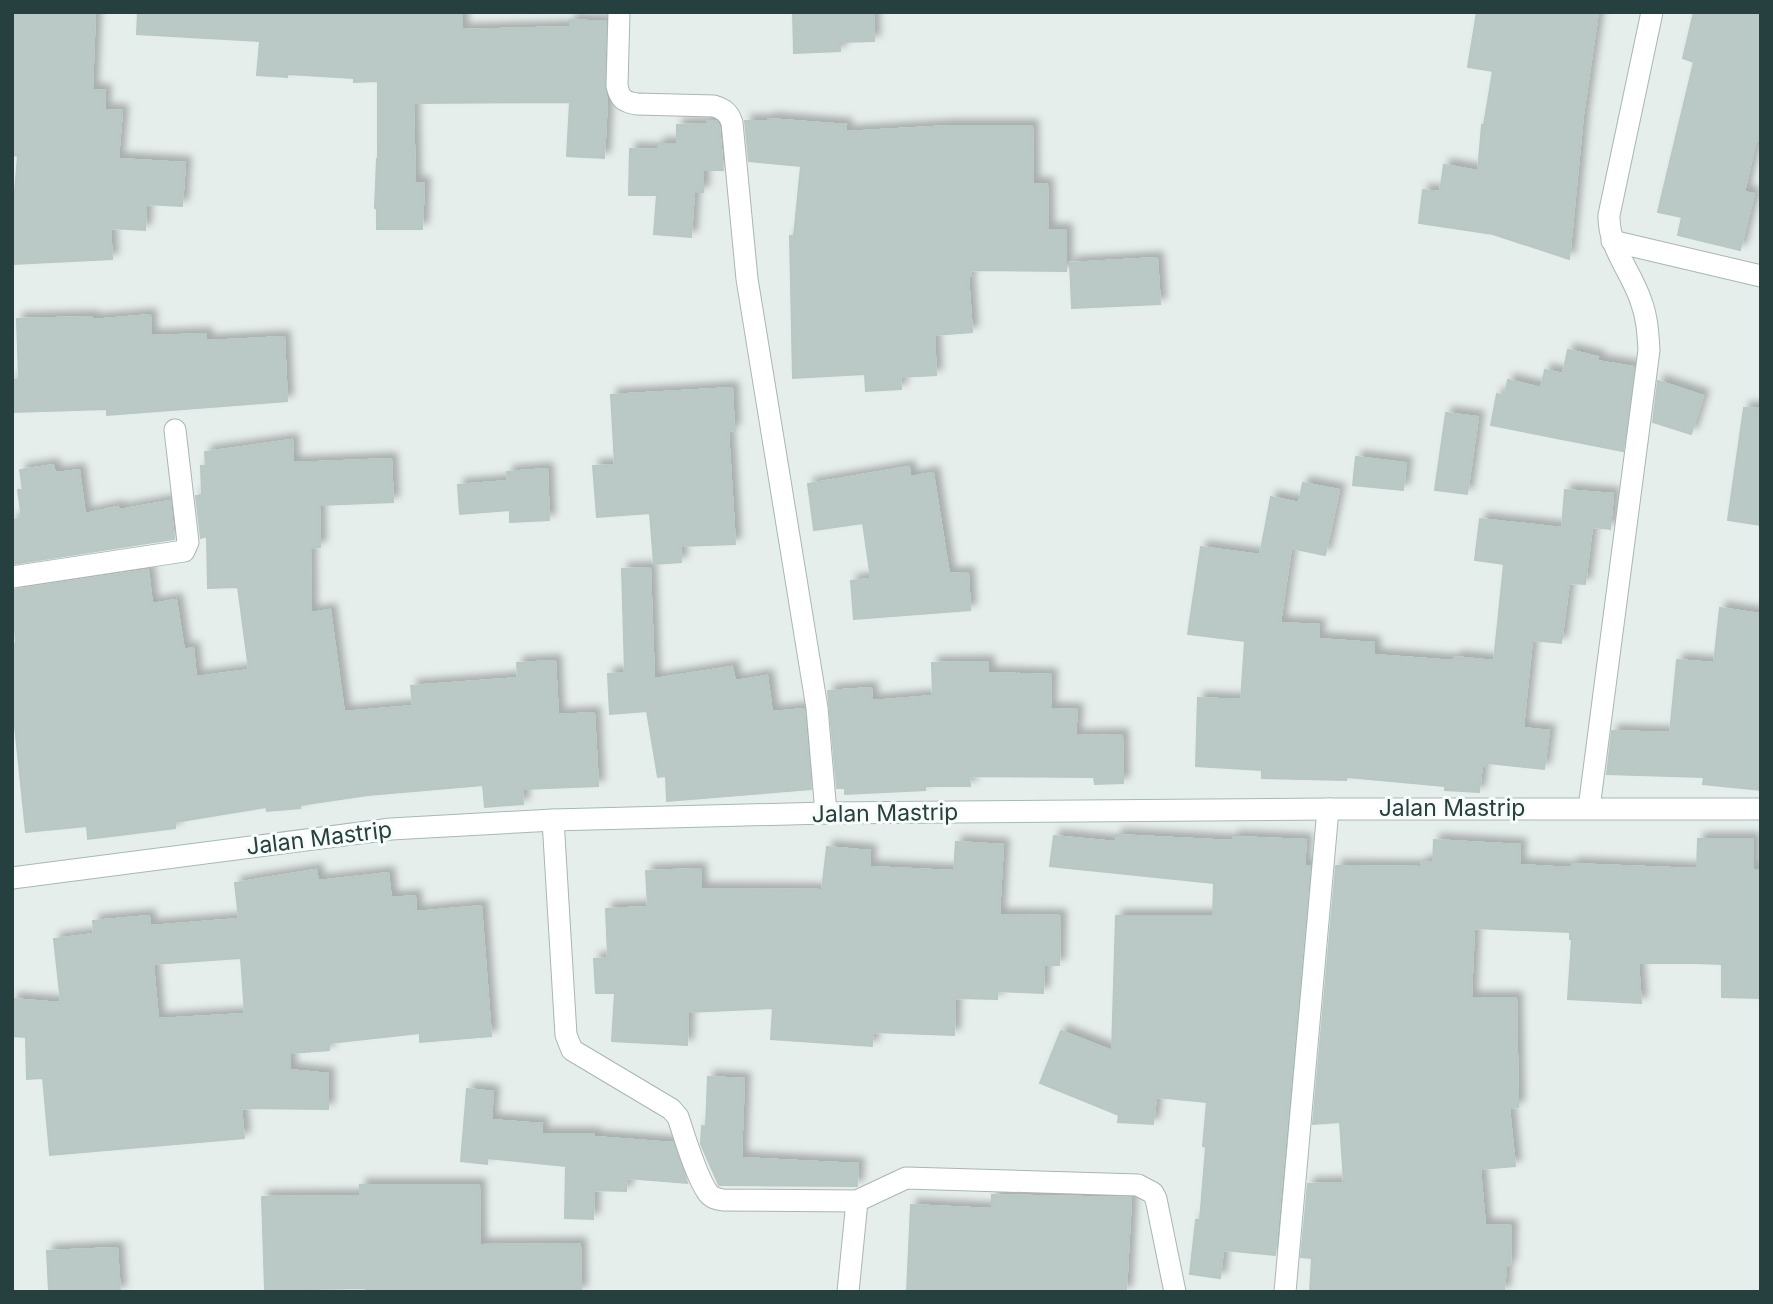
<svg xmlns="http://www.w3.org/2000/svg" width="1773" height="1304" font-family="Inter,sans-serif">
	<style>
		.building { fill: #bbc9c6; stroke: #b8c8c4; stroke-width: 2; fill-rule: evenodd; filter: url(#shadow) }
		.lines { fill: none; stroke-linecap: round; stroke-linejoin: round }
		.street-casing { stroke: #a8b6b4; stroke-width: 23 }
		.secondary-casing { stroke: #a4bab6; stroke-width: 23 }
		.street { stroke: #fff; stroke-width: 21 }
		.secondary { stroke: #fff; stroke-width: 21 }
		.labels { text-anchor: middle; stroke-width: 6; stroke-linejoin: round; paint-order: stroke }
		.street-label { font-size: 23px; fill: #25403e; stroke: #f7fbf9 }
	</style>
	<defs>
		<filter id="shadow"><feDropShadow dx="6" dy="-6" stdDeviation="3.5" flood-color="#0004"/></filter>
	</defs>
	<rect width="100%" height="100%" fill="#e6eeec"/>
	<!-- building -->
	<g class="building">
		<path d="M 12,12 L 95,12 L 92,90 L 105,91 L 104,110 L 122,111 L 118,159 L 185,163 L 182,206 L 146,204 L 145,230 L 110,228 L 112,259 L 13,264 L 12,225 L 18,156 L 12,155 Z"/>
		<path d="M 138,12 L 462,13 L 462,30 L 570,27 L 570,20 L 606,22 L 604,86 L 607,100 L 604,158 L 567,156 L 570,102 L 413,103 L 415,183 L 424,183 L 422,229 L 377,229 L 377,209 L 375,208 L 377,159 L 378,159 L 378,81 L 354,82 L 354,78 L 287,74 L 287,77 L 257,75 L 260,41 L 137,34 Z"/>
		<path d="M 793,12 L 873,12 L 874,41 L 840,42 L 840,51 L 794,53 Z"/>
		<path d="M 1477,12 L 1598,12 L 1583,115 L 1569,259 L 1493,234 L 1419,223 L 1423,190 L 1440,192 L 1444,165 L 1478,171 L 1482,125 L 1484,125 L 1493,71 L 1468,67 Z"/>
		<path d="M 1694,12 L 1761,12 L 1761,141 L 1756,140 L 1744,192 L 1754,194 L 1740,250 L 1678,235 L 1682,217 L 1658,212 L 1694,62 L 1683,58 Z"/>
		<path d="M 768,119 L 846,125 L 845,132 L 950,126 L 1032,126 L 1033,184 L 1047,184 L 1048,230 L 1066,230 L 1066,271 L 970,270 L 971,276 L 968,276 L 972,332 L 934,335 L 936,375 L 900,377 L 901,389 L 866,391 L 865,374 L 793,378 L 790,236 L 794,236 L 801,166 L 749,161 L 745,121 L 768,121 Z"/>
		<path d="M 707,121 L 716,121 L 719,126 L 723,170 L 703,170 L 703,192 L 694,192 L 691,237 L 654,234 L 657,195 L 629,195 L 630,149 L 658,150 L 658,144 L 677,144 L 677,125 L 707,124 Z"/>
		<path d="M 1157,258 L 1160,304 L 1072,308 L 1070,263 Z"/>
		<path d="M 150,315 L 151,336 L 206,334 L 206,341 L 284,337 L 287,401 L 107,415 L 107,409 L 12,412 L 12,380 L 19,380 L 17,319 L 92,317 L 92,320 Z"/>
		<path d="M 1568,350 L 1598,357 L 1597,361 L 1634,367 L 1623,451 L 1491,425 L 1497,394 L 1505,396 L 1508,380 L 1541,388 L 1545,370 L 1563,374 Z"/>
		<path d="M 1658,381 L 1703,396 L 1691,434 L 1653,422 Z"/>
		<path d="M 732,388 L 734,430 L 728,431 L 735,544 L 680,546 L 681,562 L 654,564 L 650,513 L 597,517 L 593,466 L 615,465 L 611,395 Z"/>
		<path d="M 1744,408 L 1761,409 L 1761,525 L 1728,520 Z"/>
		<path d="M 1446,413 L 1478,417 L 1467,494 L 1435,490 Z"/>
		<path d="M 292,440 L 293,463 L 391,459 L 393,502 L 319,505 L 320,547 L 310,548 L 311,613 L 330,610 L 344,712 L 413,706 L 411,686 L 518,678 L 517,663 L 555,661 L 558,715 L 594,713 L 598,786 L 522,789 L 523,804 L 485,807 L 483,785 L 368,795 L 300,805 L 300,808 L 267,811 L 266,807 L 175,822 L 175,828 L 88,839 L 87,826 L 26,832 L 12,697 L 12,644 L 16,643 L 12,590 L 148,570 L 152,604 L 176,600 L 184,650 L 193,648 L 196,677 L 249,670 L 238,587 L 208,588 L 207,536 L 201,538 L 196,496 L 202,495 L 201,466 L 206,466 L 205,452 Z"/>
		<path d="M 1356,457 L 1406,463 L 1403,490 L 1353,485 Z"/>
		<path d="M 53,465 L 55,473 L 79,470 L 85,514 L 118,507 L 119,510 L 170,501 L 174,539 L 12,564 L 12,520 L 22,519 L 18,490 L 23,490 L 20,470 Z"/>
		<path d="M 909,467 L 910,477 L 933,473 L 949,574 L 968,573 L 970,610 L 854,619 L 851,581 L 871,579 L 863,523 L 814,530 L 808,484 Z"/>
		<path d="M 547,469 L 549,520 L 510,522 L 510,510 L 460,514 L 458,485 L 508,481 L 507,472 Z"/>
		<path d="M 1303,483 L 1339,490 L 1325,555 L 1291,548 L 1280,623 L 1319,625 L 1318,639 L 1374,643 L 1374,655 L 1454,661 L 1455,657 L 1494,661 L 1504,564 L 1475,560 L 1480,519 L 1562,528 L 1565,490 L 1613,494 L 1610,529 L 1592,527 L 1585,584 L 1569,583 L 1561,643 L 1532,640 L 1523,728 L 1549,731 L 1544,769 L 1488,763 L 1487,766 L 1482,765 L 1479,792 L 1445,790 L 1445,786 L 1347,777 L 1346,780 L 1262,778 L 1262,770 L 1196,766 L 1198,698 L 1241,700 L 1245,641 L 1188,634 L 1201,547 L 1260,555 L 1271,497 L 1299,503 Z"/>
		<path d="M 650,568 L 654,679 L 732,667 L 735,681 L 767,676 L 772,712 L 804,709 L 811,789 L 667,801 L 666,776 L 658,777 L 647,711 L 610,714 L 608,674 L 625,673 L 622,569 Z"/>
		<path d="M 1720,608 L 1761,614 L 1761,790 L 1703,784 L 1704,777 L 1607,774 L 1612,731 L 1670,733 L 1677,660 L 1714,663 Z"/>
		<path d="M 988,662 L 988,673 L 1051,675 L 1050,709 L 1077,710 L 1075,736 L 1122,735 L 1123,783 L 1095,784 L 1094,777 L 969,776 L 970,786 L 925,786 L 925,790 L 845,794 L 845,788 L 837,788 L 828,691 L 871,688 L 872,701 L 933,696 L 932,663 Z"/>
		<path d="M 1116,835 L 1233,841 L 1233,837 L 1306,840 L 1304,866 L 1310,866 L 1275,1255 L 1223,1250 L 1220,1278 L 1190,1274 L 1196,1220 L 1200,1220 L 1206,1147 L 1203,1146 L 1207,1102 L 1156,1097 L 1153,1124 L 1118,1122 L 1119,1115 L 1040,1083 L 1061,1031 L 1112,1051 L 1116,916 L 1213,916 L 1214,883 L 1050,866 L 1054,836 L 1116,842 Z"/>
		<path d="M 1698,839 L 1753,839 L 1753,870 L 1761,870 L 1761,998 L 1722,997 L 1722,964 L 1696,963 L 1638,963 L 1641,1003 L 1568,999 L 1572,939 L 1570,939 L 1570,932 L 1474,928 L 1471,998 L 1516,998 L 1518,1107 L 1509,1108 L 1515,1166 L 1480,1169 L 1485,1225 L 1511,1226 L 1510,1266 L 1506,1266 L 1504,1292 L 1310,1292 L 1312,1258 L 1301,1257 L 1308,1184 L 1344,1183 L 1340,1122 L 1313,1124 L 1336,866 L 1421,867 L 1422,862 L 1433,863 L 1434,840 L 1520,845 L 1519,865 L 1572,868 L 1572,864 L 1697,869 Z"/>
		<path d="M 956,842 L 1003,845 L 999,915 L 1060,916 L 1059,965 L 1044,965 L 1043,993 L 997,991 L 997,999 L 955,998 L 954,1035 L 873,1032 L 872,1046 L 771,1039 L 773,1008 L 688,1012 L 687,1045 L 612,1041 L 615,993 L 596,993 L 594,959 L 608,958 L 606,909 L 648,907 L 646,871 L 700,869 L 701,889 L 822,890 L 827,847 L 870,851 L 869,867 L 954,871 Z"/>
		<path d="M 316,870 L 318,881 L 388,873 L 391,898 L 415,896 L 416,912 L 481,906 L 491,1036 L 420,1042 L 420,1033 L 329,1043 L 329,1050 L 290,1053 L 290,1070 L 328,1074 L 328,1109 L 241,1108 L 244,1138 L 50,1155 L 43,1078 L 27,1079 L 26,1037 L 12,1036 L 12,999 L 61,1003 L 54,939 L 94,934 L 93,921 L 149,916 L 150,926 L 239,919 L 235,883 ZM 241,958 L 245,1014 L 158,1019 L 153,964 Z"/>
		<path d="M 708,1077 L 744,1079 L 741,1158 L 858,1164 L 857,1186 L 719,1185 L 701,1144 L 702,1126 L 706,1127 Z"/>
		<path d="M 467,1089 L 493,1092 L 491,1120 L 542,1124 L 541,1134 L 594,1134 L 594,1137 L 673,1143 L 687,1183 L 627,1178 L 626,1191 L 594,1190 L 593,1219 L 565,1218 L 566,1166 L 487,1158 L 487,1164 L 461,1161 Z"/>
		<path d="M 360,1185 L 479,1185 L 480,1245 L 580,1244 L 581,1292 L 366,1292 L 366,1288 L 265,1290 L 262,1197 L 360,1196 Z"/>
		<path d="M 992,1195 L 1131,1198 L 1126,1292 L 907,1292 L 911,1205 L 992,1209 Z"/>
		<path d="M 117,1248 L 120,1292 L 49,1292 L 47,1251 Z"/>
	</g>
	<g class="lines">
		<defs>
			<g id="street">
				<path d="M 619,12 L 617,86 C 620,99 624,102 637,104 L 714,106 C 724,109 729,113 732,123 L 747,279 L 817,708 L 826,813"/>
				<path d="M 1612,241 L 1761,276"/>
				<path d="M 12,577 L 184,551 L 188,542 L 175,430"/>
				<path d="M 1589,808 L 1649,350 C 1648,333 1647,317 1641,301 C 1631,271 1608,247 1609,215 L 1652,12"/>
				<path d="M 553,820 L 566,1035 L 572,1050 L 671,1109 L 678,1117 C 685,1138 696,1176 708,1193 C 712,1198 717,1199 723,1200 L 857,1201 L 906,1178 L 1138,1185 L 1153,1193 L 1156,1199 L 1175,1292"/>
				<path d="M 848,1292 L 857,1201"/>
			</g>
			<g id="secondary">
				<path d="M 12,878 L 391,829 L 553,820 L 826,813 L 1328,809 L 1761,809"/>
				<path d="M 1285,1292 L 1328,809"/>
			</g>
		</defs>
		<!-- street casing -->
		<use href="#street" class="street-casing"/>
		<!-- secondary casing -->
		<use href="#secondary" class="secondary-casing"/>
		<!-- street -->
		<use href="#street" class="street"/>
		<!-- secondary -->
		<use href="#secondary" class="secondary"/>
	</g>
	<g class="labels">
		<!-- street labels -->
		<g class="street-label">
			<text x="1452" y="816">Jalan Mastrip</text>
			<text transform="translate(885 813) rotate(-1)" y="8">Jalan Mastrip</text>
			<text transform="translate(319 838) rotate(-7)" y="8">Jalan Mastrip</text>
		</g>
	</g>
	<!-- border -->
	<rect width="1773" height="1304" fill="none" stroke="#25403e" stroke-width="28"/>
</svg>
